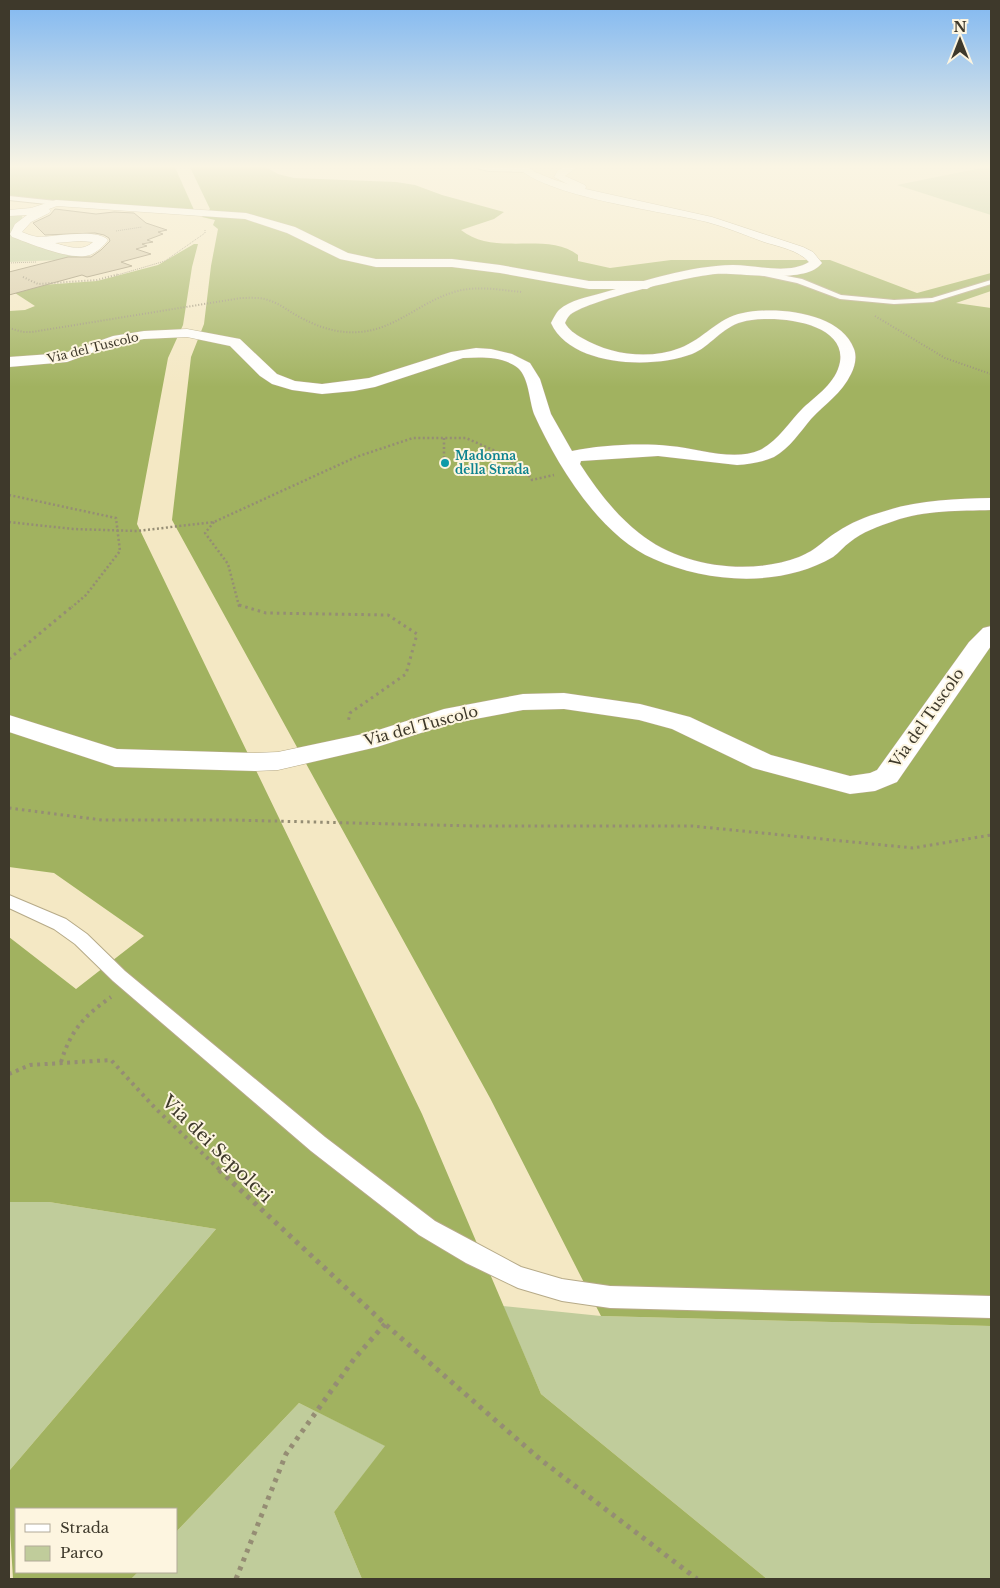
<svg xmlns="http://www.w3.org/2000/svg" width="1000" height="1588" font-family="'Libre Baskerville',serif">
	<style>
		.green { fill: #c0cc9b }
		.forest { fill: #a1b260 }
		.building { fill: #d7cba8; stroke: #938766 }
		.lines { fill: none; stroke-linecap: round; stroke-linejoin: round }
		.service-casing { stroke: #b6aa88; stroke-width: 2 }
		.minor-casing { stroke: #b6aa88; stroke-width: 1 }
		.tertiary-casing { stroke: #b6aa88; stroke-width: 1 }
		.path-far5 { stroke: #958d74; stroke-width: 1; stroke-dasharray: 1 1; stroke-linecap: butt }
		.path-far4 { stroke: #958d74; stroke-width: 2; stroke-dasharray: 1 2; stroke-linecap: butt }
		.path-far3 { stroke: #958d74; stroke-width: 2.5; stroke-dasharray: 2 2.5; stroke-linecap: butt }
		.path-far2 { stroke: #958d74; stroke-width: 3; stroke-dasharray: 2.5 4; stroke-linecap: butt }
		.path-far1 { stroke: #958d74; stroke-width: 4; stroke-dasharray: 3 4.5; stroke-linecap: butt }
		.path { stroke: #958d74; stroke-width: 5; stroke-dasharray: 4 5.5; stroke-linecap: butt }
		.service { fill: #fff; fill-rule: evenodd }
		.minor { fill: #fff; fill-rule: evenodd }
		.tertiary { fill: #fff; fill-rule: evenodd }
		.culture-dot { fill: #0f9aa8; stroke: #fdf5e0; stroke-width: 2 }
		.labels { text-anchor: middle; stroke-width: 4; stroke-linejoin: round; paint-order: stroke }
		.far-street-label { font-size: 12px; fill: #3e392b; stroke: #fdf5e0 }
		.far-culture-label { font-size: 12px; font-weight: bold; fill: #0d838f; stroke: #fdf5e0; text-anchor: start }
		.street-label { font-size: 15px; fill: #3e392b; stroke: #fdf5e0 }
		.near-street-label { font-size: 18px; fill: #3e392b; stroke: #fdf5e0 }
	</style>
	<rect width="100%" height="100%" fill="#f4e8c4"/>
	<!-- green -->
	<g class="green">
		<path d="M 991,166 L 991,215 L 897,185 Z"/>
		<path d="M 9,215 L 22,216 L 23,219 L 13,229 L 50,249 L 88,259 L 9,262 Z"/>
		<path d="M 9,1202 L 49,1202 L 216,1229 L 9,1471 Z"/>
		<path d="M 503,1306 L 601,1316 L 991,1326 L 991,1579 L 767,1579 L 541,1394 Z"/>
		<path d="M 299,1403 L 386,1446 L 334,1512 L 362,1579 L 131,1579 L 138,1572 L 176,1572 L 176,1532 Z"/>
	</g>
	<!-- forest -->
	<g class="forest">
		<path d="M 9,165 L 174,165 L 194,210 L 9,197 Z"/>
		<path d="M 189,165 L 262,165 L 278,174 L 294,178 L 396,182 L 415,185 L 442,195 L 504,212 L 494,219 L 461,230 C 494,257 547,231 578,255 L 578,261 L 610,268 L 671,260 L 830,260 L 917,293 L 991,273 L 991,291 L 956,303 L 991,308 L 991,1326 L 601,1316 L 490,1098 L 172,520 L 191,357 L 204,324 L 211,266 L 218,229 L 213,225 L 215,220 L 202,217 L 210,209 Z"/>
		<path d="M 194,244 L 198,244 L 192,267 L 183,325 L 168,358 L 137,524 L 422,1114 L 541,1394 L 767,1579 L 362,1579 L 334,1512 L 385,1446 L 299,1403 L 176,1532 L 176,1509 L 16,1509 L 16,1572 L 138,1572 L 131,1579 L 13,1579 L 9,1512 L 9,1471 L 216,1229 L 49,1202 L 9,1202 L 9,937 L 76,989 L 144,936 L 54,873 L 9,867 L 9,311 L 25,310 L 35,306 L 15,293 L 28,286 L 97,281 L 158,265 Z"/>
	</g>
	<!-- building -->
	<path class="building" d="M 55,209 L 96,214 L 114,212 L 134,213 L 146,223 L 167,230 L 158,232 L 163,234 L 147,240 L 153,242 L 142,244 L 147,246 L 136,249 L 151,254 L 121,262 L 132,266 L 87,277 L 82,275 L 9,295 L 9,272 L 68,257 L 91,257 L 101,250 L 110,241 L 109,238 L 104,235 L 95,233 L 45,235 L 33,223 L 50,215 Z"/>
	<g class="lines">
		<defs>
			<g id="service">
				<path d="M 464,165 L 523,168 L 526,170 L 523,172 L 489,171 Z"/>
				<path d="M 9,196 L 56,201 L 59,203 L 56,205 L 9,200 Z"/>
				<path d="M 755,270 L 802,279 L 841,295 L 894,300 L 932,298 L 991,280 L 991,284 L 933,302 L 894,304 L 840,299 L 797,283 L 755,274 Z"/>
				<path d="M 9,895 L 66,919 L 87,934 L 125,971 L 325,1137 L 435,1221 L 521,1267 L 562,1279 L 610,1286 L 991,1296 L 991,1318 L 610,1308 L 562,1301 L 518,1288 L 466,1263 L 419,1235 L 311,1151 L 113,981 L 75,944 L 54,929 L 9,908 Z"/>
			</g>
			<g id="minor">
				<path d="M 567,165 L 580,165 L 565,176 L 585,185 L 586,187 L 584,192 L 576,192 L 575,188 L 554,177 L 558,170 Z"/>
				<path d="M 56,200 L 246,213 L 295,227 L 348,253 L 376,259 L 452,259 L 500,265 L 589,281 L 647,281 L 654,285 L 647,289 L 589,289 L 500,273 L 452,267 L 376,267 L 340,259 L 287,233 L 245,219 L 57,206 L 49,209 L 51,211 L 49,213 L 31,222 L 22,232 C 27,234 32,236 38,237 C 54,237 97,228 108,240 C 104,246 97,252 90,255 C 70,261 32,244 12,237 L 10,234 L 15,224 L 27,215 L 9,216 L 9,210 L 31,208 ZM 80,241 L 93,242 C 82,252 69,247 55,243 Z"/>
			</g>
			<g id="tertiary">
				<path d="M 515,165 L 526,165 L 535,172 L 555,180 L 581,188 L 712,217 L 803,247 L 813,252 L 822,263 C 806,285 741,272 715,274 C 691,276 583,301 569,316 C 567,318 566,321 565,323 C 569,330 575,334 582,338 C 611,355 649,360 680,348 C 704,339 717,318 743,313 C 775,306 841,312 854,349 C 857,357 855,366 851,374 C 842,393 825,404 811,419 C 800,432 790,448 774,457 C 763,462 750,464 737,465 L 658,456 L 581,461 L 580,464 C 596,489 615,514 639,533 C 681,567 749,576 799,557 C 818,549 821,542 837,532 C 850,523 867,516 882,512 C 917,500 955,499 991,498 L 991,510 C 960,511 924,510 894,521 C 879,526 862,532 850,542 C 844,546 839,553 833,557 C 780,588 708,583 654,559 C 600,536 557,465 534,414 C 529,400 529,378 518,368 C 503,356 481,357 463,358 L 375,387 L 354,391 L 322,394 L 292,390 L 272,384 L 260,376 L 230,346 L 187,337 L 144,339 L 116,344 L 67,362 L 9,367 L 9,357 L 65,353 L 113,336 L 144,331 L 187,329 L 240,339 L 277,374 L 295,381 L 322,384 L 369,378 L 451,352 L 476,348 L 491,349 L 512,354 L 530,363 L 540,379 L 551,414 L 572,451 C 601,445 640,443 670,446 C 698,448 733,462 760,450 C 778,441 789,422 803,408 C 817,395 836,383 840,362 C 847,320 769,314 742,322 C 722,327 710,347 692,354 C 653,369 571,367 551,323 C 553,319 556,313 559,310 C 570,300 588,297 602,293 C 644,281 688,266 733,265 C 756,265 788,275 809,262 C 798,250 780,247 764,242 C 745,235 726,227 707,222 C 663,211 543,197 515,165 Z"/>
				<path d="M 991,626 L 991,646 L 897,782 L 875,791 L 850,794 L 753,768 L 672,729 L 639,720 L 564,709 L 523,710 L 449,724 L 377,747 L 278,770 L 255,771 L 115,767 L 9,732 L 9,715 L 117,749 L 255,753 L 278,752 L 372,732 L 444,709 L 523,694 L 564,693 L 640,704 L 690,717 L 771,755 L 850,776 L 870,773 L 877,770 L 969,642 L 983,628 Z"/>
			</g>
		</defs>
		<!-- service casing -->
		<use href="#service" class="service-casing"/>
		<!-- minor casing -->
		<use href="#minor" class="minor-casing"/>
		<!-- tertiary casing -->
		<use href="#tertiary" class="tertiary-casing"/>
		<!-- path-far5 -->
		<g class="path-far5">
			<path d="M 116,231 L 142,227"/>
			<path d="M 9,263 L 36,262"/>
			<path d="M 114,276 L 165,261 L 205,233 L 205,229"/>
		</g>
		<!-- path-far4 -->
		<g class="path-far4">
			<path d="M 23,277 L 38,284 L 97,280 L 119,274"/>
			<path d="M 875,316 L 945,358 L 991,374"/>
			<path d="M 9,328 L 23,332 L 32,332 L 241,298 C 250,298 259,297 268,300 C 278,303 286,309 294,314 C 315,326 336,334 360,332 C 396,329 420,302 454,292 C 476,285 500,290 522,292"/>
		</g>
		<!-- path-far3 -->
		<g class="path-far3">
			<path d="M 444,438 L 444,460"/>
			<path d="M 9,495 L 116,518 L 120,551 L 86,595 L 72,607"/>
			<path d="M 9,522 L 73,529 L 137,531 L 214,522 L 356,457 L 413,438 L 466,438 L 493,450 L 525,470 L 532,480 L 554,475"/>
			<path d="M 214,522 L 205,533 L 228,564 L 239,606 L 241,607"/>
		</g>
		<!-- path-far2 -->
		<g class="path-far2">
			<path d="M 239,605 L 266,613 L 388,615 L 417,634 L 406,674 L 350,713 L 348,723"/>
			<path d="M 9,659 L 74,605"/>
			<path d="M 9,808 L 102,820 L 232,820 L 475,826 L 692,826 L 913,848 L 991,835"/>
		</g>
		<!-- path-far1 -->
		<g class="path-far1">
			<path d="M 61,1062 C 71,1030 84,1016 111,997"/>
			<path d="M 9,1074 L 30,1065 L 111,1060 L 155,1108 L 221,1171"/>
		</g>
		<!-- path -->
		<g class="path">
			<path d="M 219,1170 L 385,1324 L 541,1460 L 697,1579"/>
			<path d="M 236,1579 L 286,1454 L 354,1359 L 385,1324"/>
		</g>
		<!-- service -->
		<use href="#service" class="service"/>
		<!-- minor -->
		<use href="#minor" class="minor"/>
		<!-- tertiary -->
		<use href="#tertiary" class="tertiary"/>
	</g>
	<!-- sky -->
	<linearGradient id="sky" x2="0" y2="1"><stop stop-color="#81b8f1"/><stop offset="0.43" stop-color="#faf5e4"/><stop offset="1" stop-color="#faf5e4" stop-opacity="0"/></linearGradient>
	<rect width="1000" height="387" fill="url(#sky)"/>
	<!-- markers -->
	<circle class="culture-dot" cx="445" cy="463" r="5"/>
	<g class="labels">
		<!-- far-street labels -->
		<g class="far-street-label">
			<text transform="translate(93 348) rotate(-14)" y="4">Via del Tuscolo</text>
		</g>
		<!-- far-culture labels -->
		<g class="far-culture-label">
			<text x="455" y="460">Madonna<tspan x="455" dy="14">della Strada</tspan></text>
		</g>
		<!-- street labels -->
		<g class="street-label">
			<text transform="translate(927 718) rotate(-55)" y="5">Via del Tuscolo</text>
			<text transform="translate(421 726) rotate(-15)" y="5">Via del Tuscolo</text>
		</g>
		<!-- near-street labels -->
		<g class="near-street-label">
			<text transform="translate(217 1149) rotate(44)" y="6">Via dei Sepolcri</text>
		</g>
	</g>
	<!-- border -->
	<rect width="1000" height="1588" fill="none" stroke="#3e392b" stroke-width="20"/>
	<!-- legend -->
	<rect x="15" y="1508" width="162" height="65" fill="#fdf5e0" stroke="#b1aa98"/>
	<rect x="25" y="1524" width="25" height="8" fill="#ffffff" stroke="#b1aa98"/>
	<text x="60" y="1533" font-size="15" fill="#3e392b">Strada</text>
	<rect x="25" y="1546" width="25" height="15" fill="#c0cc9b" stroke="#b1aa98"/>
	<text x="60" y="1558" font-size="15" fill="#3e392b">Parco</text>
	<!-- north arrow -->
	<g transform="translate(960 40)" stroke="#fdf5e0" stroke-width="4" paint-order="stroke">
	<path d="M0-4L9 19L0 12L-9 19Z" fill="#3e392b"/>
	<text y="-8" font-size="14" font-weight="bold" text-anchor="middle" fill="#3e392b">N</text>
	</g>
</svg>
